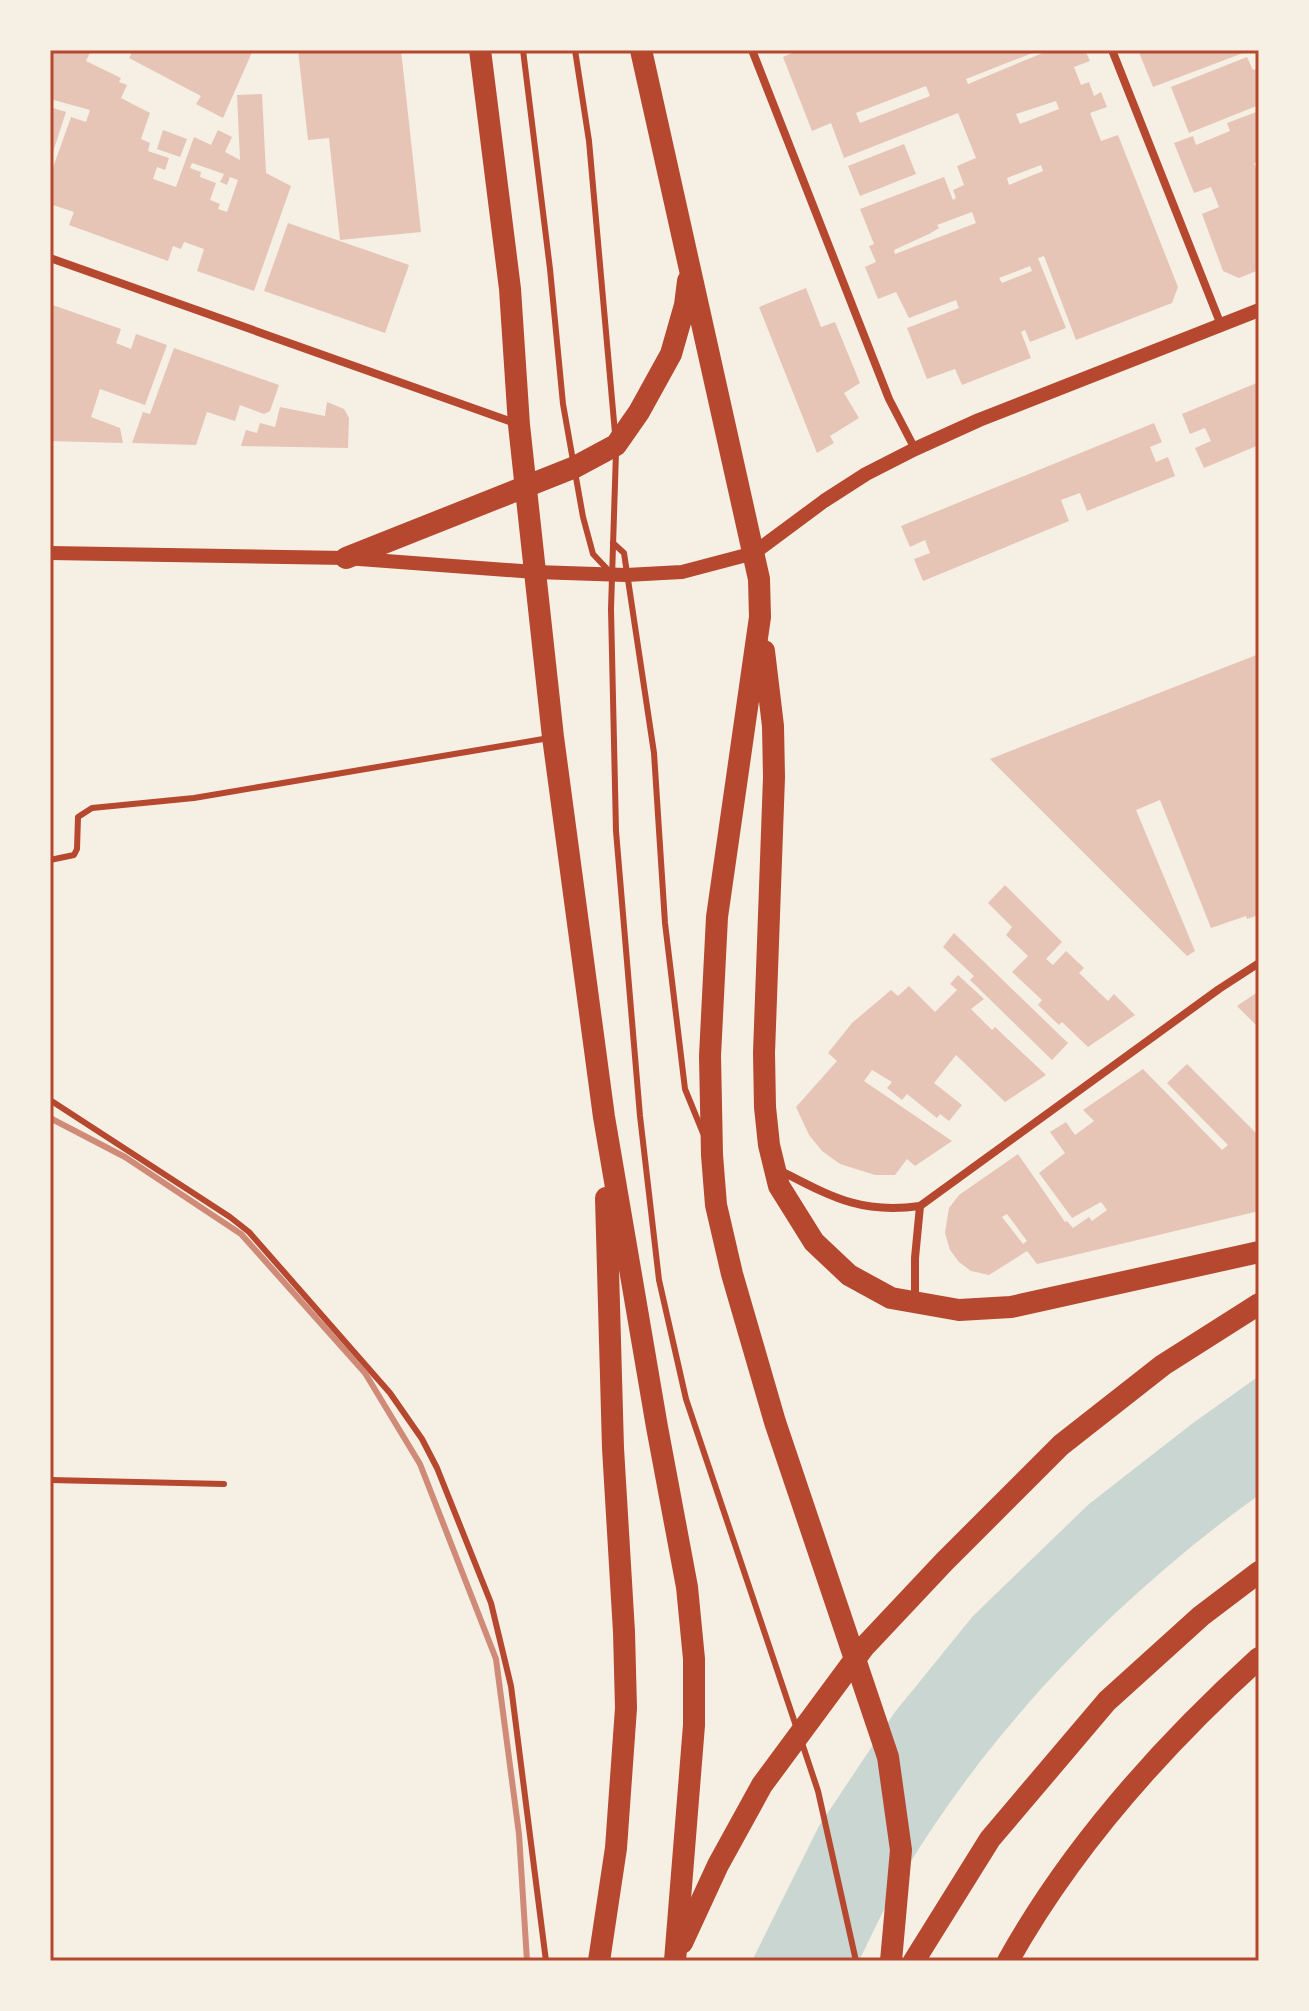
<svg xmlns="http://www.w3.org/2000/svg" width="1309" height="2011" font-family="Ubuntu,sans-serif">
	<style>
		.water { fill: #c9d6d2 }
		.building { fill: #e6c5b7; fill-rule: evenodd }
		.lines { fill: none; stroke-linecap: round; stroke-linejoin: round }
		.service { stroke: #b5482f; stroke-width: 6 }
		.minor { stroke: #b5482f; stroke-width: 8 }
		.tertiary { stroke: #b5482f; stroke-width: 14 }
		.trunk { stroke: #b5482f; stroke-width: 22 }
		.rail { stroke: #cf8b77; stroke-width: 6 }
		.neatline { fill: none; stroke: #b5482f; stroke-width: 3 }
	</style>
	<rect width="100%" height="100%" fill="#f6efe4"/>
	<!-- water -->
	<path class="water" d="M 1259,1376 L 1259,1495 C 1117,1597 993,1725 903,1874 C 887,1902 873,1932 859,1961 L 752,1961 L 819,1826 L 895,1712 L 973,1616 L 1089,1504 L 1193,1423 Z"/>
	<!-- building -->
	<g class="building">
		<path d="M 50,50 L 91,50 L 86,61 L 121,78 L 119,82 L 127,85 L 121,98 L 150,113 L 141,139 L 150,143 L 148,151 L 169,158 L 165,170 L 157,167 L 153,179 L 176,187 L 194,137 L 211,145 L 218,130 L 232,137 L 225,152 L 240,160 L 237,95 L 262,94 L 266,173 L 291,186 L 254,291 L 197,271 L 204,249 L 184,242 L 181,249 L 173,246 L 168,261 L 69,225 L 74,212 L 50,204 L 50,176 L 71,117 L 86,122 L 90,110 L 50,99 ZM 192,163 L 224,174 L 220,182 L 227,185 L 230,177 L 238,180 L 227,212 L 218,209 L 220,204 L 210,200 L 216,183 L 200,177 L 201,172 L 190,168 Z"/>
		<path d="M 133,50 L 253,50 L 223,118 L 196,104 L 201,96 L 129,58 Z"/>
		<path d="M 298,50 L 401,50 L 421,232 L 340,240 L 329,138 L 308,140 Z"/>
		<path d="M 790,50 L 1040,50 L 966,79 L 968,84 L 1050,50 L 1085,50 L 1090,61 L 1074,67 L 1081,85 L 1089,82 L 1094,96 L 1101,92 L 1107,107 L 1090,113 L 1101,141 L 1118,135 L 1178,287 L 1172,303 L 1076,340 L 1044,256 L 1038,258 L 1066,328 L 1030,342 L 1025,330 L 1021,332 L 1031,358 L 962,385 L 955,369 L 927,379 L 907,328 L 959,308 L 956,300 L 909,318 L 896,292 L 878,299 L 865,267 L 876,262 L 869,246 L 874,244 L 860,209 L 944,177 L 953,200 L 956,198 L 953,190 L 964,185 L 957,166 L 976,158 L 958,113 L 844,158 L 831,123 L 812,131 L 783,57 L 792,53 ZM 926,86 L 930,96 L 860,123 L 856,113 ZM 1056,101 L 1059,109 L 1020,124 L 1016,114 ZM 1041,165 L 1043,171 L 1009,185 L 1007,178 ZM 972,212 L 976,223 L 895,254 L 894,250 L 929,234 L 939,228 L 937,225 ZM 1030,266 L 1032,271 L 1002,283 L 999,278 Z"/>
		<path d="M 1138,50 L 1251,50 L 1153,87 Z"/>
		<path d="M 1247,57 L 1253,70 L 1259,68 L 1259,105 L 1189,133 L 1171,87 Z"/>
		<path d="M 50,107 L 66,112 L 51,158 L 50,158 Z"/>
		<path d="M 1259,111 L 1259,161 L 1254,163 L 1259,177 L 1259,270 L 1239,278 L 1223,271 L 1202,214 L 1219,207 L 1211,187 L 1194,193 L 1174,143 L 1193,136 L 1196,145 L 1230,131 L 1227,123 Z"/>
		<path d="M 163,130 L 187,139 L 180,157 L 157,149 Z"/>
		<path d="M 904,144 L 916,174 L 860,196 L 848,166 Z"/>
		<path d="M 288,223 L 409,265 L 385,333 L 264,291 Z"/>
		<path d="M 806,288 L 821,327 L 835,322 L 860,383 L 844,393 L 859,418 L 830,436 L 834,443 L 817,453 L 759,307 Z"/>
		<path d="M 50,304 L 121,329 L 116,343 L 131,349 L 136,334 L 167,345 L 145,405 L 100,389 L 91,417 L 120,428 L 123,443 L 50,441 Z"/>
		<path d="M 174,348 L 279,385 L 270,411 L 264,414 L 240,405 L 235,421 L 207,412 L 196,445 L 132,443 L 143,412 L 150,414 Z"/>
		<path d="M 1259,382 L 1259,445 L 1204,468 L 1195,448 L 1211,441 L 1205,428 L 1190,434 L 1182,414 Z"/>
		<path d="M 327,402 L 344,409 L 349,418 L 348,448 L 241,446 L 246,430 L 257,433 L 260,423 L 275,427 L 280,407 L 325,416 Z"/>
		<path d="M 1154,423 L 1162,442 L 1150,447 L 1156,462 L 1168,457 L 1175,476 L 1087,511 L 1080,493 L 1061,500 L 1069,521 L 923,581 L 914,559 L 930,553 L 925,540 L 910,547 L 901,526 Z"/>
		<path d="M 1259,654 L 1259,915 L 1247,919 L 1246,916 L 1211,928 L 1160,800 L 1136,810 L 1195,951 L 1187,956 L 990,759 Z"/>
		<path d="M 1005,885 L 1062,942 L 1046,959 L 1053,965 L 1066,951 L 1084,968 L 1079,973 L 1108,1001 L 1114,994 L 1135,1015 L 1088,1047 L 1062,1022 L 1059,1025 L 1038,1005 L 1042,1000 L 1012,972 L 1028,956 L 1006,935 L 1012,927 L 988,903 Z"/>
		<path d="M 954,933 L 1068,1043 L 1052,1060 L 970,980 L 974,976 L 943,947 Z"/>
		<path d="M 958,975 L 984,999 L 971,1009 L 992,1030 L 995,1027 L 1046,1075 L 1005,1102 L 956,1055 L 934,1083 L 962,1105 L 949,1121 L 940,1114 L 937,1118 L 907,1094 L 902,1100 L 887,1088 L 892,1082 L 872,1070 L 864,1081 L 952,1141 L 915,1166 L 907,1159 L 895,1175 L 875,1175 L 840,1164 L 822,1151 L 809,1135 L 796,1107 L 837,1061 L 828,1053 L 852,1023 L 891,990 L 898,996 L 909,986 L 935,1012 L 957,990 L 950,984 Z"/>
		<path d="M 1259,991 L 1259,1028 L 1237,1006 Z"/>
		<path d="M 1187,1064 L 1259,1136 L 1259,1211 L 1037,1264 L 1027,1251 L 989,1275 L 971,1271 L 959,1262 L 950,1250 L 945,1233 L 949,1208 L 959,1195 L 1018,1154 L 1065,1222 L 1067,1221 L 1073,1228 L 1089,1217 L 1092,1221 L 1107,1210 L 1101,1202 L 1072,1218 L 1039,1173 L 1065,1153 L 1050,1132 L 1066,1122 L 1075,1135 L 1094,1121 L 1083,1110 L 1143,1069 L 1222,1150 L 1228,1145 L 1167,1083 ZM 1007,1214 L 1027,1241 L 1023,1244 L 1002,1217 Z"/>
	</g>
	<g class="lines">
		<!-- service -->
		<g class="service">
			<path d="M 523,50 L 550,269 L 563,404 L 583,517 L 593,554 L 609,571"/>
			<path d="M 575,50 L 589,141 L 615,433"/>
			<path d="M 616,452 L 611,609 L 616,831 L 640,1116 L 659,1280 L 686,1399 L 797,1729"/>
			<path d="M 613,543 L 624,553 L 654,753 L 665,923 L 685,1089 L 703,1133"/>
			<path d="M 50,860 L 74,855 L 77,849 L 78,817 L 92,808 L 194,798 L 549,738"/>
			<path d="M 50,1100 L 230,1217 L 249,1232 L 390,1393 L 422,1439 L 437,1468 L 491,1603 L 511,1686 L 546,1961"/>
			<path d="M 50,1480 L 224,1484"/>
			<path d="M 801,1740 L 818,1791 L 856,1961"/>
		</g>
		<!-- minor -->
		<g class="minor">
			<path d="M 752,50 L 889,399 L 915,449"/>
			<path d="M 1112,50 L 1221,325"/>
			<path d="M 50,258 L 515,423"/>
			<path d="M 781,1171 C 832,1197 860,1214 920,1206 L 1219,989 L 1259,963"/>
			<path d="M 915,1301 L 915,1258 L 920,1206"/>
		</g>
		<!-- tertiary -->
		<path class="tertiary" d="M 50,553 L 346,558 L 535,572 L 626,575 L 682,572 L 754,553 L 824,501 L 866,474 L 915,449 L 979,420 L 1259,310"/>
		<!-- trunk -->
		<g class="trunk">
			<path d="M 480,50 L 510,289 L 519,425 L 553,737 L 604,1117 L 657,1427 L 687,1587 L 694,1659 L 694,1725 L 675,1961"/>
			<path d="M 641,50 L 759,579 L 760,617 L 717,917 L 710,1056 L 712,1155 L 716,1205 L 732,1274 L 775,1422 L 888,1757 L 901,1850 L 891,1961"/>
			<path d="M 346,558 L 575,467 L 616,445 L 639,412 L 671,354 L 685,305 L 688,281"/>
			<path d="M 764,651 L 773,726 L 774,777 L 764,1053 L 765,1107 L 769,1145 L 779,1186 L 814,1242 L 849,1275 L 891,1298 L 959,1310 L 1011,1307 L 1259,1252"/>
			<path d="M 682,1943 L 718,1865 L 762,1785 L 864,1647 L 944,1562 L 1061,1445 L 1163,1365 L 1259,1304"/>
			<path d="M 599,1961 L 616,1848 L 626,1708 L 624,1632 L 613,1448 L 606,1198"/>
			<path d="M 914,1961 L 990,1839 L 1107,1701 L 1201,1616 L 1259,1572"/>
			<path d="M 1008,1961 C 1072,1846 1162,1746 1259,1658"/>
		</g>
		<!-- rail -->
		<path class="rail" d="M 50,1118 L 125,1157 L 241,1234 L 365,1373 L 420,1464 L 496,1659 L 519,1834 L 527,1961"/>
	</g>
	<!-- border -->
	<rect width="1309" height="2011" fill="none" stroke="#f6efe4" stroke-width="104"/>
	<rect x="52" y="52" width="1205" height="1907" class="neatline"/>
</svg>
